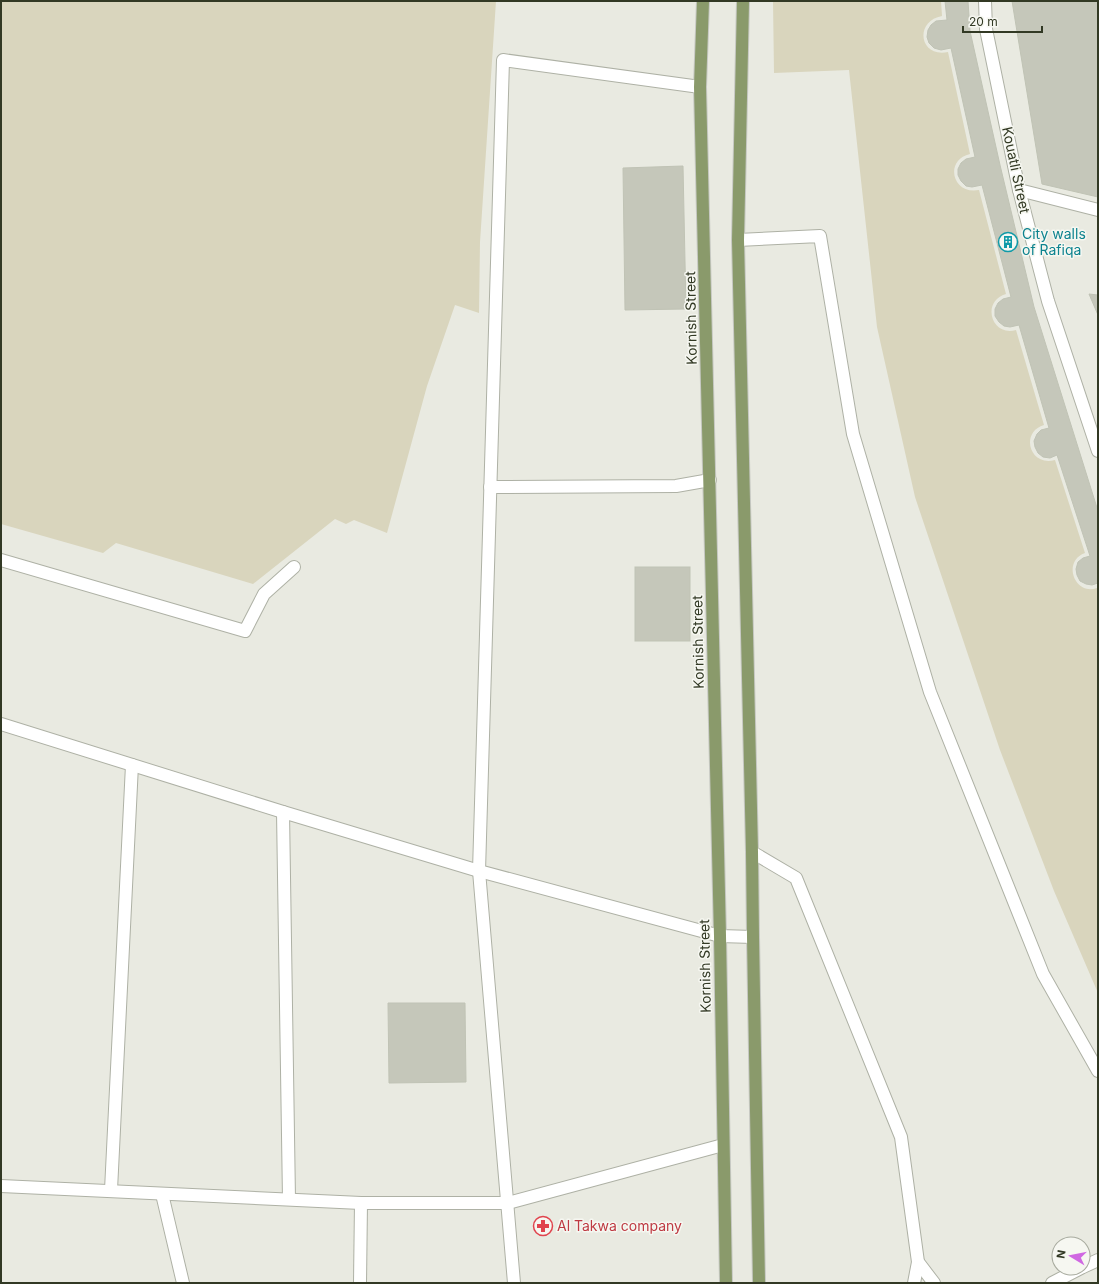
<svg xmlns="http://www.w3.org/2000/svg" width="1099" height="1284" font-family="Inter,sans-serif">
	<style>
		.green { fill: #d9d5bd }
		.building { fill: #c5c7ba; stroke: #c0c3b5 }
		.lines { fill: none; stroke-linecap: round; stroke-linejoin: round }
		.service-casing { stroke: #aeb1a5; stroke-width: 14 }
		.minor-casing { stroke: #aeb1a5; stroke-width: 14 }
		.tertiary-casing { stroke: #aeb1a5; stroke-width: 14 }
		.primary-casing { stroke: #c6c8c2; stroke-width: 14 }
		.service { stroke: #fff; stroke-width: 12 }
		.minor { stroke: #fff; stroke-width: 12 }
		.tertiary { stroke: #fff; stroke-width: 12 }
		.primary { stroke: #8a9a6b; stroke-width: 12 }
		.labels { text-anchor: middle; stroke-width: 3; stroke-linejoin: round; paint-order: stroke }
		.street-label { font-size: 14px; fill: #323924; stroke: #f6f7f1 }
		.culture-label { font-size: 14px; fill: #0d838f; stroke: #f6f7f1; text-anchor: start }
		.health-label { font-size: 14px; fill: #be3a42; stroke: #f6f7f1; text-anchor: start }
	</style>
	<rect width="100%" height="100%" fill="#e9eae1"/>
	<!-- green -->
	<g class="green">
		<path d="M 1,1 L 496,1 L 480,242 L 479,313 L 455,305 L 427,386 L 387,533 L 354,520 L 346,524 L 335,519 L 253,584 L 116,543 L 103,553 L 1,524 Z"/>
		<path d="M 773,1 L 941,1 L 942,16 C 914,21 919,58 948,52 L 970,154 C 944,160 952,195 979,190 L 1006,294 C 981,301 991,337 1016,330 L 1044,425 C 1020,432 1029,467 1055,460 L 1085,553 C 1062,561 1074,596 1097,588 L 1098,590 L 1098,993 L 1054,891 L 1000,750 L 915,497 L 877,327 L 849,70 L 774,73 Z"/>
	</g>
	<!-- building -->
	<g class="building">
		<path d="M 945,1 L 968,1 L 970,31 L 1000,165 L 1034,307 L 1098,511 L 1098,583 L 1092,585 L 1086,584 L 1080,581 L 1077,575 L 1076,569 L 1078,562 L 1083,558 L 1090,556 L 1057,455 L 1050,458 L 1043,457 L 1038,453 L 1035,447 L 1034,441 L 1037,434 L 1041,430 L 1049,428 L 1019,325 L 1010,327 L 1004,326 L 999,322 L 995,316 L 995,309 L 998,303 L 1003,299 L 1011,297 L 982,185 L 972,187 L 966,186 L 961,181 L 958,175 L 958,169 L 961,163 L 966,159 L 975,157 L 951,48 L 941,50 L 934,48 L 929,43 L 927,37 L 928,30 L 931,25 L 936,21 L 947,20 Z"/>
		<path d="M 1012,1 L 1098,1 L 1098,197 L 1042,184 Z"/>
		<path d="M 683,166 L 686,309 L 625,310 L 623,168 Z"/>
		<path d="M 1089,294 L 1098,295 L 1098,315 Z"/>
		<rect x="635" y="567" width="55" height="74"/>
		<path d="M 388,1003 L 465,1003 L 466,1082 L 389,1083 Z"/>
	</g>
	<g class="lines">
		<defs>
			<path id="service" d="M 490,487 L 676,486 L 710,480"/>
			<g id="minor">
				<path d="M 738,240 L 820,236 L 853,434 L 930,692 L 1043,974 L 1098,1071"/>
				<path d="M 1,560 L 245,631 L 264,594 L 294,567"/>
				<path d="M 1,724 L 283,812 L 479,871 L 720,936 L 753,937"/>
				<path d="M 283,812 L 289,1199"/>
				<path d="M 752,852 L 796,878 L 901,1137 L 918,1262 L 934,1283"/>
				<path d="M 1,1186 L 361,1203 L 508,1203 L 723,1145"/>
				<path d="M 111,1190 L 132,765"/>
				<path d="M 162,1194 L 183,1283"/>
				<path d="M 1083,1267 L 1098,1260"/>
				<path d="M 360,1283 L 361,1203"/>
				<path d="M 514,1283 L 479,871 L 503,60 L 700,87"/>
				<path d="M 914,1283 L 918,1262"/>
				<path d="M 1052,1283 L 1081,1268"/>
			</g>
			<g id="tertiary">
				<path d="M 985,1 L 986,29 L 1019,190 L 1048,301 L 1098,451"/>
				<path d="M 1019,190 L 1098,210"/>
			</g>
			<g id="primary">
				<path d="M 703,1 L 700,87 L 720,936 L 726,1283"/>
				<path d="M 743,1 L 738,240 L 752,852 L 753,937 L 759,1283"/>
			</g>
		</defs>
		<!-- service casing -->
		<use href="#service" class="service-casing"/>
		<!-- minor casing -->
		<use href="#minor" class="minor-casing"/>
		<!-- tertiary casing -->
		<use href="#tertiary" class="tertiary-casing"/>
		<!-- primary casing -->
		<use href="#primary" class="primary-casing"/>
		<!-- service -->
		<use href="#service" class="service"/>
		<!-- minor -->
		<use href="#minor" class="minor"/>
		<!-- tertiary -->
		<use href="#tertiary" class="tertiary"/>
		<!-- primary -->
		<use href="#primary" class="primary"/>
	</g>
	<!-- icons -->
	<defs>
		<symbol id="building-ring" viewBox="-11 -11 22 22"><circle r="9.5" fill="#f6f7f1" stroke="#0f9aa8" stroke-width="1.5"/><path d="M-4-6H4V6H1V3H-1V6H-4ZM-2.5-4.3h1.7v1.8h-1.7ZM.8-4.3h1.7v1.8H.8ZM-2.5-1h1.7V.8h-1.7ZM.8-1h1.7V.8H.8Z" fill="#0f9aa8"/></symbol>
		<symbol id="pharmacy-ring" viewBox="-11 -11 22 22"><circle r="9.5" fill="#f6f7f1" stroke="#e0444e" stroke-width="1.5"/><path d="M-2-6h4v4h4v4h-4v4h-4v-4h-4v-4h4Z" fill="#e0444e"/></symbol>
	</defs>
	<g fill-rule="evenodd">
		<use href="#building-ring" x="997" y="231" width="22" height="22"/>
		<use href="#pharmacy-ring" x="532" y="1215" width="22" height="22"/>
	</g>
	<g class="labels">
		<!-- street labels -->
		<g class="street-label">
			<text transform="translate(1016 170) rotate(78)" y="5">Kouatli Street</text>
			<text transform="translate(691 318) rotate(-91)" y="5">Kornish Street</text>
			<text transform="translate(698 642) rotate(-91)" y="5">Kornish Street</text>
			<text transform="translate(705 966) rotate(-91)" y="5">Kornish Street</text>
		</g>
		<!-- culture labels -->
		<g class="culture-label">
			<text x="1022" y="239">City walls<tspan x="1022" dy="16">of Rafiqa</tspan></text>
		</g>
		<!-- health labels -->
		<g class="health-label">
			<text x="557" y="1231">Al Takwa company</text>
		</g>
	</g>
	<!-- border -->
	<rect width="1099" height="1284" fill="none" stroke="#323924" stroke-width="4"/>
	<!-- north arrow -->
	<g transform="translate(1071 1256) rotate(280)"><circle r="19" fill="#f6f7f1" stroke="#a8ab9f"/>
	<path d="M0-3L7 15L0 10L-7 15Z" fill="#d068e2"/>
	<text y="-6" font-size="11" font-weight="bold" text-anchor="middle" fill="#323924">N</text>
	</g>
	<!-- scale -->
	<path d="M963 26v6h79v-6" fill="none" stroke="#323924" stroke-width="2"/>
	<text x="969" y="26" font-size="12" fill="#323924" stroke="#f6f7f1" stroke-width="3" paint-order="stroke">20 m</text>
</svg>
